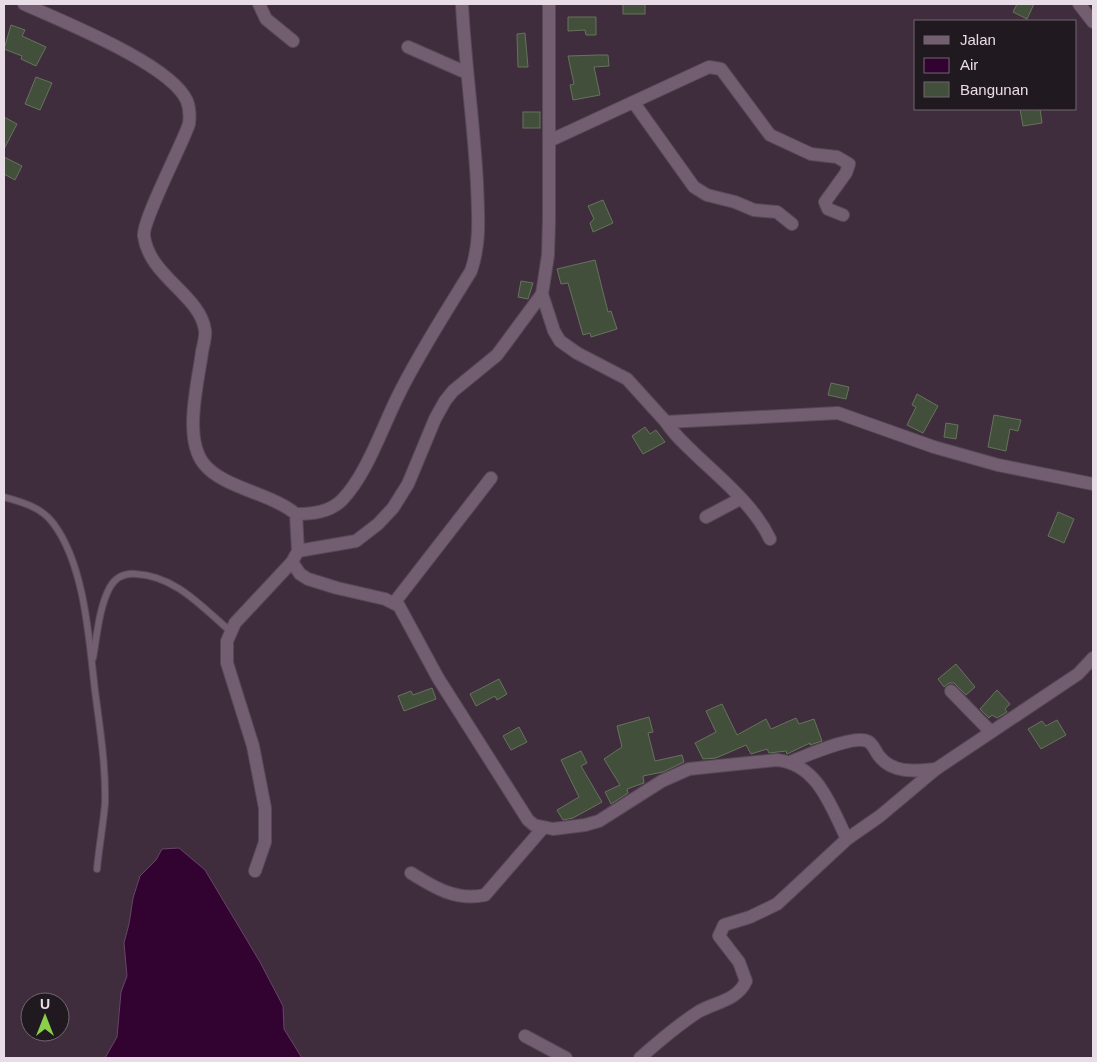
<svg xmlns="http://www.w3.org/2000/svg" width="1097" height="1062" font-family="Helvetica,sans-serif">
	<style>
		.water { fill: #320331; stroke: #694468 }
		.building { fill: #424f3a; stroke: #66735d }
		.lines { fill: none; stroke-linecap: round; stroke-linejoin: round }
		.lane-casing { stroke: #584957; stroke-width: 8 }
		.street-casing { stroke: #584957; stroke-width: 14 }
		.lane { stroke: #725e70; stroke-width: 6 }
		.street { stroke: #725e70; stroke-width: 12 }
	</style>
	<rect width="100%" height="100%" fill="#3f2d3d"/>
	<!-- water -->
	<path class="water" d="M 179,848 L 205,870 L 260,962 L 283,1006 L 284,1029 L 302,1058 L 105,1058 L 117,1037 L 121,992 L 127,976 L 124,943 L 129,924 L 133,898 L 140,876 L 156,860 L 162,849 Z"/>
	<!-- building -->
	<g class="building">
		<rect x="623" y="4" width="22" height="10"/>
		<path d="M 1017,4 L 1034,4 L 1027,19 L 1013,12 Z"/>
		<path d="M 568,17 L 596,17 L 596,35 L 586,35 L 585,30 L 568,31 Z"/>
		<path d="M 11,25 L 25,30 L 22,36 L 46,47 L 36,66 L 21,59 L 22,56 L 4,49 Z"/>
		<path d="M 525,33 L 528,67 L 518,67 L 517,34 Z"/>
		<path d="M 598,55 L 608,55 L 609,66 L 594,67 L 600,95 L 573,100 L 570,85 L 574,84 L 568,56 Z"/>
		<path d="M 36,77 L 52,83 L 40,110 L 25,104 Z"/>
		<path d="M 1020,109 L 1040,109 L 1042,123 L 1023,126 Z"/>
		<rect x="523" y="112" width="17" height="16"/>
		<path d="M 4,117 L 17,124 L 4,149 Z"/>
		<path d="M 4,157 L 22,166 L 15,180 L 4,174 Z"/>
		<path d="M 603,200 L 613,223 L 593,232 L 590,223 L 594,219 L 588,206 Z"/>
		<path d="M 595,260 L 608,312 L 611,311 L 617,329 L 591,337 L 590,333 L 583,335 L 568,283 L 561,284 L 557,269 Z"/>
		<path d="M 521,281 L 533,283 L 528,299 L 518,297 Z"/>
		<path d="M 831,383 L 849,387 L 846,399 L 828,395 Z"/>
		<path d="M 917,394 L 938,406 L 923,433 L 907,425 L 916,407 L 912,405 Z"/>
		<path d="M 994,415 L 1021,420 L 1018,431 L 1010,429 L 1006,451 L 988,447 Z"/>
		<path d="M 946,423 L 958,425 L 956,439 L 944,437 Z"/>
		<path d="M 645,427 L 650,434 L 656,430 L 665,442 L 643,454 L 632,436 Z"/>
		<path d="M 1058,512 L 1074,519 L 1064,543 L 1048,536 Z"/>
		<path d="M 956,664 L 975,687 L 966,695 L 954,683 L 949,683 L 944,687 L 938,679 Z"/>
		<path d="M 499,679 L 507,694 L 497,700 L 495,696 L 476,706 L 470,694 Z"/>
		<path d="M 432,688 L 436,699 L 404,711 L 398,696 L 411,691 L 413,695 Z"/>
		<path d="M 997,690 L 1010,704 L 1005,709 L 1007,712 L 997,718 L 992,715 L 989,718 L 980,709 Z"/>
		<path d="M 722,704 L 737,735 L 766,719 L 771,729 L 796,718 L 799,724 L 814,719 L 822,741 L 810,745 L 810,743 L 787,754 L 786,751 L 769,753 L 767,749 L 751,754 L 746,745 L 716,758 L 703,759 L 695,743 L 716,732 L 706,711 Z"/>
		<path d="M 649,717 L 653,732 L 648,733 L 655,761 L 682,755 L 684,762 L 663,772 L 643,776 L 644,783 L 627,789 L 628,793 L 611,804 L 605,792 L 620,785 L 604,759 L 622,747 L 617,726 Z"/>
		<path d="M 1057,720 L 1066,735 L 1041,749 L 1028,729 L 1042,721 L 1046,726 Z"/>
		<path d="M 519,727 L 527,742 L 511,750 L 503,736 Z"/>
		<path d="M 581,751 L 587,763 L 581,766 L 602,802 L 573,818 L 563,820 L 557,810 L 579,797 L 561,760 Z"/>
	</g>
	<g class="lines">
		<defs>
			<g id="lane">
				<path d="M 4,497 C 22,502 41,507 53,523 C 85,565 89,640 95,691 C 100,729 106,766 105,804 C 103,826 99,847 97,869"/>
				<path d="M 93,658 C 97,636 99,607 110,587 C 116,577 125,573 136,574 C 175,576 201,606 230,631"/>
			</g>
			<g id="street">
				<path d="M 24,4 C 61,21 171,64 187,101 C 190,109 190,116 189,124 C 182,145 142,221 144,236 C 149,276 200,295 205,330 C 206,337 203,346 202,352 C 198,383 183,438 204,464 C 223,488 271,493 296,514 L 298,551"/>
				<path d="M 259,4 L 266,19 L 293,41"/>
				<path d="M 549,4 L 549,221 L 548,255 L 542,294 L 497,355 L 453,391 L 445,401 L 435,419 L 408,484 L 393,508 L 378,524 L 356,541 L 298,551 L 292,562 L 300,574 L 308,579 L 337,588 L 385,599 L 399,606 L 438,678 L 528,820 L 534,825 L 553,829 L 585,825 L 599,821 L 662,781 L 689,769 L 777,760 C 818,764 831,807 847,839 L 880,816 L 936,769 L 1078,674 L 1093,658"/>
				<path d="M 1079,4 L 1093,22"/>
				<path d="M 408,47 L 467,73"/>
				<path d="M 634,103 L 694,187 L 707,195 L 735,202 L 754,210 L 777,212 L 792,224"/>
				<path d="M 549,141 L 709,67 L 721,69 L 770,135 L 811,154 L 837,157 L 849,164 L 846,173 L 825,202 L 828,209 L 843,215"/>
				<path d="M 542,294 L 554,331 L 560,341 L 577,353 L 627,379 L 666,422 L 838,413 L 934,447 L 998,465 L 1093,484"/>
				<path d="M 666,422 C 674,435 683,442 694,453 C 720,478 754,505 770,539"/>
				<path d="M 296,514 C 313,514 330,512 342,500 C 367,474 382,428 398,396 C 419,353 446,312 471,271 C 481,242 478,214 477,184 C 474,124 465,64 462,4"/>
				<path d="M 706,517 L 740,499"/>
				<path d="M 394,603 L 491,478"/>
				<path d="M 951,691 L 991,732"/>
				<path d="M 790,762 C 806,756 852,735 867,741 C 873,743 875,751 879,756 C 893,774 916,771 936,769"/>
				<path d="M 255,871 L 265,842 L 265,808 L 253,746 L 227,663 L 227,641 L 235,623 L 292,562"/>
				<path d="M 411,873 C 435,888 456,901 485,895 L 543,828"/>
				<path d="M 525,1036 L 566,1058"/>
				<path d="M 640,1058 C 658,1042 678,1025 698,1012 C 715,1002 737,1001 746,981 L 739,962 L 719,936 L 724,925 L 750,917 L 777,904 L 847,839"/>
			</g>
		</defs>
		<!-- lane casing -->
		<use href="#lane" class="lane-casing"/>
		<!-- street casing -->
		<use href="#street" class="street-casing"/>
		<!-- lane -->
		<use href="#lane" class="lane"/>
		<!-- street -->
		<use href="#street" class="street"/>
	</g>
	<!-- border -->
	<rect width="1097" height="1062" fill="none" stroke="#e8dde7" stroke-width="10"/>
	<!-- legend -->
	<rect x="914" y="20" width="162" height="90" fill="#211920" stroke="#716770"/>
	<rect x="924" y="36" width="25" height="8" fill="#725e70" stroke="#716770"/>
	<text x="960" y="45" font-size="15" fill="#e8dde7">Jalan</text>
	<rect x="924" y="58" width="25" height="15" fill="#320331" stroke="#716770"/>
	<text x="960" y="70" font-size="15" fill="#e8dde7">Air</text>
	<rect x="924" y="82" width="25" height="15" fill="#424f3a" stroke="#716770"/>
	<text x="960" y="95" font-size="15" fill="#e8dde7">Bangunan</text>
	<!-- north arrow -->
	<g transform="translate(45 1017)"><circle r="24" fill="#211920" stroke="#716770"/>
	<path d="M0-4L9 19L0 12L-9 19Z" fill="#89cf49"/>
	<text y="-8" font-size="14" font-weight="bold" text-anchor="middle" fill="#e8dde7">U</text>
	</g>
</svg>
